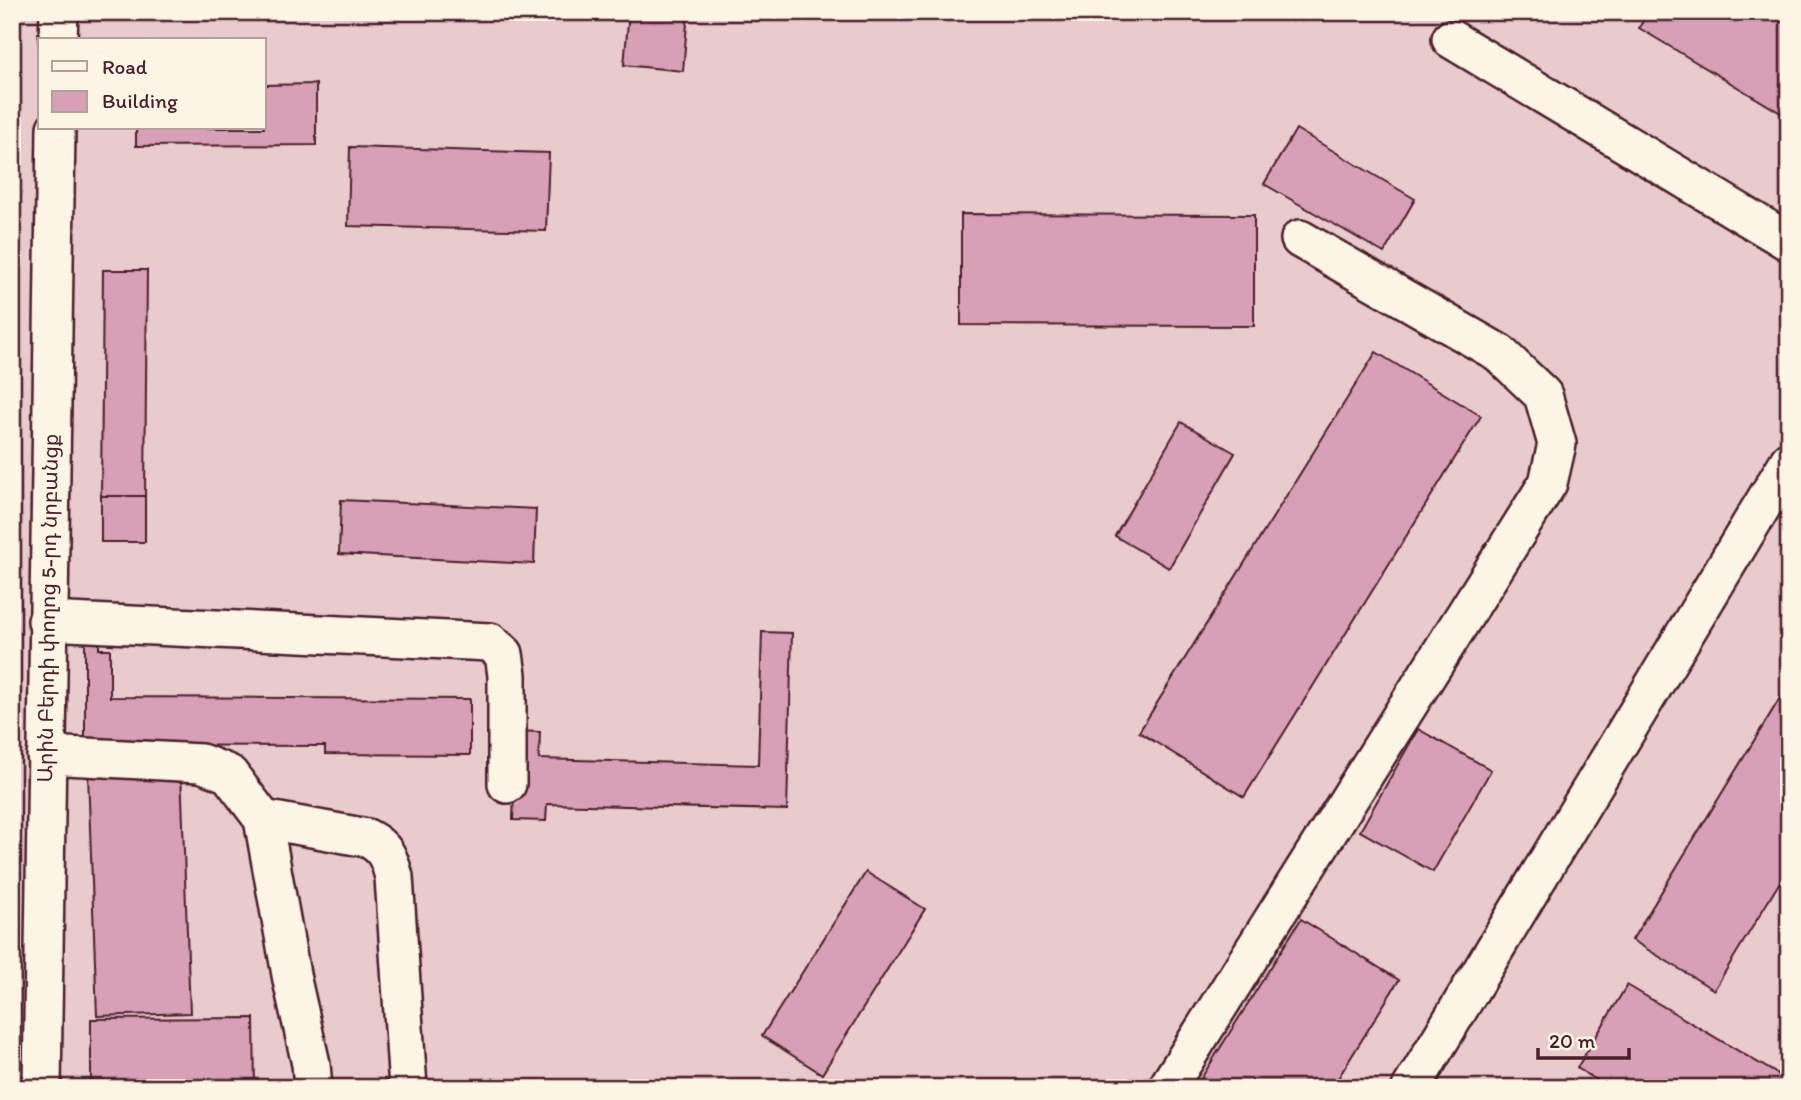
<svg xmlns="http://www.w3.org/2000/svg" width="1801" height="1100" font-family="Itim,'Noto Sans Armenian',sans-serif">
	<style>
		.built { fill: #e9cacd; fill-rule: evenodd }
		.building { fill: #d7a0b6; stroke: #4a1f2b; stroke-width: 2 }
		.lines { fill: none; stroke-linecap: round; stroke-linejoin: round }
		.minor-casing { stroke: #4a1f2b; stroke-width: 42 }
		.minor { stroke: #fcf5e5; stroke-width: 37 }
		.labels { text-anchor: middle; stroke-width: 5; stroke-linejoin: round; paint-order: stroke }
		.street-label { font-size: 21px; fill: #4a1f2b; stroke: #fcf5e5 }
	</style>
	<rect width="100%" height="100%" fill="#f1dcd7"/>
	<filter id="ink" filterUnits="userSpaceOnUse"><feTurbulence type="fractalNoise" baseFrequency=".0143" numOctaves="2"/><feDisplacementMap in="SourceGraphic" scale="14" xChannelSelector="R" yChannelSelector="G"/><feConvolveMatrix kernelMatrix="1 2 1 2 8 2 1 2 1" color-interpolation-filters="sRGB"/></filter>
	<g filter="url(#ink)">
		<!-- built -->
		<path class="built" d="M 12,12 L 1789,12 L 1789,1088 L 12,1088 ZM 40,40 L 264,40 L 264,128 L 40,128 Z"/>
		<!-- building -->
		<g class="building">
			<path d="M 629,12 L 688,12 L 683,71 L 624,65 Z"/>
			<path d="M 1648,12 L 1766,12 L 1789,26 L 1789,118 L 1639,28 Z"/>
			<path d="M 316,84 L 316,145 L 136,146 L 136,128 L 264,128 L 264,85 Z"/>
			<path d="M 1296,129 L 1415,199 L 1384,253 L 1264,184 Z"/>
			<path d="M 350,147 L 549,153 L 546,231 L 348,226 Z"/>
			<path d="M 961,214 L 1254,215 L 1254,326 L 961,325 Z"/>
			<path d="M 103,270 L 147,270 L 145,496 L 101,496 Z"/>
			<path d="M 1376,352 L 1481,416 L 1244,797 L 1139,732 Z"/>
			<path d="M 1181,422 L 1235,453 L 1169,568 L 1115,536 Z"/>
			<rect x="101" y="496" width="44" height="46"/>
			<path d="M 341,500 L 536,509 L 534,564 L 339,554 Z"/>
			<path d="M 85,632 L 99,632 L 99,649 L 110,649 L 110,697 L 470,699 L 470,755 L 325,754 L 325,746 L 85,745 Z"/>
			<path d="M 762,632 L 792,633 L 787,810 L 547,804 L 546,821 L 513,820 L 516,731 L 540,732 L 539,759 L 758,765 Z"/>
			<path d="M 1788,685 L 1789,867 L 1714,990 L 1632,940 Z"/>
			<path d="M 1418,729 L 1491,770 L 1433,872 L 1360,831 Z"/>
			<path d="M 181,771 L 190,1013 L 97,1016 L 88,774 Z"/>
			<path d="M 866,872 L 925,909 L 822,1074 L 762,1036 Z"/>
			<path d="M 1301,919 L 1399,980 L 1332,1088 L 1195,1088 Z"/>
			<path d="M 1627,985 L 1789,1081 L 1789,1088 L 1610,1088 L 1577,1068 Z"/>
			<path d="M 254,1018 L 255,1088 L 91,1088 L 91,1019 Z"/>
		</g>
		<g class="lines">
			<defs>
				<g id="minor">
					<path d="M 1451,39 L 1789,242"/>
					<path d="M 58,40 L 59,12"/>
					<path d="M 47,621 L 490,642 L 504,654 L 507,675 L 507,784"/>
					<path d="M 46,755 L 201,763 L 229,774 L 263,819 L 292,980 L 311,1064 L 313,1088"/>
					<path d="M 263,819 L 367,838 C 385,847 389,857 394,877 L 408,1088"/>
					<path d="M 42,1088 L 56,128"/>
					<path d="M 1167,1088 L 1548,483 L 1557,444 L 1543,395 L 1499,353 L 1300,239"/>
					<path d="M 1411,1088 L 1789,461"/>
				</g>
			</defs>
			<!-- minor casing -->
			<use href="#minor" class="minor-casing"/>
			<!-- minor -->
			<use href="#minor" class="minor"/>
		</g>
	</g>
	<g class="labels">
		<!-- street labels -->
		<g class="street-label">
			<text transform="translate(48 608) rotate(-89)" y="7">Արին Բերդի փողոց 5-րդ նրբանցք</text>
		</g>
	</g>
	<!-- margin -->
	<rect width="1801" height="1100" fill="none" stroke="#fcf5e5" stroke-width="42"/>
	<rect x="21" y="21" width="1759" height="1058" fill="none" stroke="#4a1f2b" stroke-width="2.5" filter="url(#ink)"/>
	<!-- legend -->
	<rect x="38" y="38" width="228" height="91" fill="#fcf5e5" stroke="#b59f9b" stroke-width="2"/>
	<rect x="52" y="61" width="35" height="10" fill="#fcf5e5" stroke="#b59f9b" stroke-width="2"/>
	<text x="102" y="74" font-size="21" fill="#4a1f2b">Road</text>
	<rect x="52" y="91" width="35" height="21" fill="#d7a0b6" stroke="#b59f9b" stroke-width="2"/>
	<text x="102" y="108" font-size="21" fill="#4a1f2b">Building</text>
	<!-- scale -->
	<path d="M1538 1048v10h91v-10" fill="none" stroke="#4a1f2b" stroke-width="3.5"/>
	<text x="1549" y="1048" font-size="21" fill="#4a1f2b" stroke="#fcf5e5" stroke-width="5" paint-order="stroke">20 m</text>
</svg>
